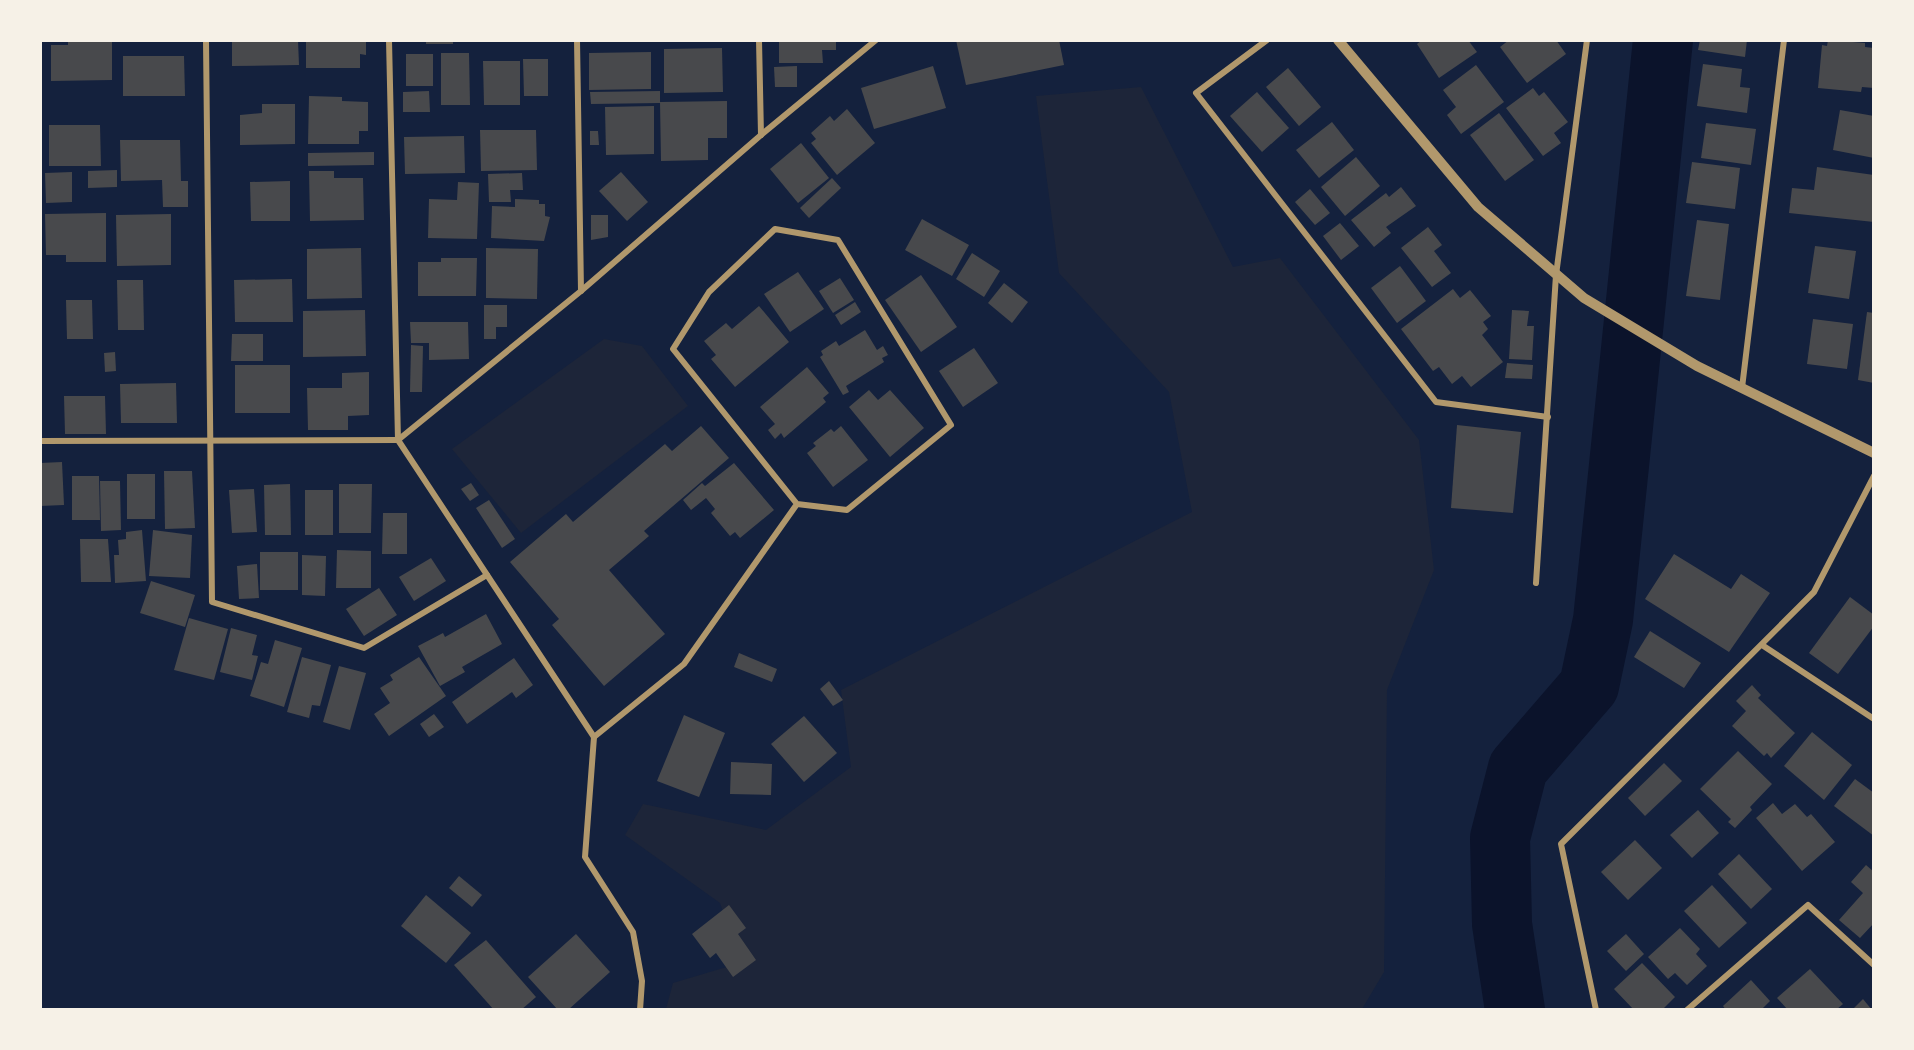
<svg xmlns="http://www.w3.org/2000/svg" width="1914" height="1050" font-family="Cabin,sans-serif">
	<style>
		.green { fill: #1d2539 }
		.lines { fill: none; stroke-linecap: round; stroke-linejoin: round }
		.river { stroke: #0b132b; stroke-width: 60 }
		.building { fill: #48494c }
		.minor { stroke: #b1986c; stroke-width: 6 }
		.tertiary { stroke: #b1986c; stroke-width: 10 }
	</style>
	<rect width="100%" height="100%" fill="#14213d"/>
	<!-- green -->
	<g class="green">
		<path d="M 1141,87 L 1233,267 L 1280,258 L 1419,440 L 1434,570 L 1387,690 L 1384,972 L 1362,1009 L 666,1009 L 673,983 L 740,963 L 720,903 L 625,835 L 643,804 L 766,830 L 851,767 L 841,690 L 1192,512 L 1169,392 L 1059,273 L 1036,96 Z"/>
		<path d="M 604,339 L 642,346 L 688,406 L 521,533 L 452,449 Z"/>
	</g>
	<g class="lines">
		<!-- river -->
		<path class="river" d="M 1515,1010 L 1502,924 L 1500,838 L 1518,768 L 1589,686 L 1603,620 L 1663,40"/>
	</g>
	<!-- building -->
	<g class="building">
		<path d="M 68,40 L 112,40 L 112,80 L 51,81 L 51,45 L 68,45 Z"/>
		<path d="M 232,40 L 298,40 L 299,65 L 232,66 Z"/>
		<path d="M 306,40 L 366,40 L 366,55 L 360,54 L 360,68 L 306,68 Z"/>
		<rect x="426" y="40" width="27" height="4"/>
		<path d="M 779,40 L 836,40 L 836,50 L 822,50 L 823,63 L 779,63 Z"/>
		<path d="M 956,40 L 1059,40 L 1064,65 L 966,85 Z"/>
		<path d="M 1422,40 L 1468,40 L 1477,52 L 1439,78 L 1417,44 Z"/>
		<path d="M 1509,40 L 1556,40 L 1566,54 L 1527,83 L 1500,47 Z"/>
		<path d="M 1700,40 L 1747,40 L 1745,57 L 1698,50 Z"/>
		<path d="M 1828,40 L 1865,43 L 1865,47 L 1874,48 L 1874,88 L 1862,87 L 1861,92 L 1818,88 L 1822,45 L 1827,46 Z"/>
		<path d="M 722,48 L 723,92 L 664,93 L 664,49 Z"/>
		<path d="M 651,52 L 651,89 L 589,90 L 589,53 Z"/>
		<path d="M 441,53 L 469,53 L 470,105 L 441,105 Z"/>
		<rect x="406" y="54" width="27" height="32"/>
		<path d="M 123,56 L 184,56 L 185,96 L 123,96 Z"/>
		<path d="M 523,59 L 548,59 L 548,96 L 524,96 Z"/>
		<path d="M 483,61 L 520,61 L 520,105 L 484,105 Z"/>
		<path d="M 1703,64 L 1742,69 L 1740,87 L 1750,88 L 1747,113 L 1697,106 Z"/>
		<path d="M 1476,65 L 1504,102 L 1461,134 L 1447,115 L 1456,107 L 1443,90 Z"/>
		<path d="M 797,66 L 797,87 L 775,87 L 774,67 Z"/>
		<path d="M 933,66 L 946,108 L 874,129 L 861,88 Z"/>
		<path d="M 1288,68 L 1321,107 L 1299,126 L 1266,87 Z"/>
		<path d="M 1533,88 L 1539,96 L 1544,92 L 1568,122 L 1554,133 L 1561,143 L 1543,156 L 1506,108 Z"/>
		<path d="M 429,91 L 430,112 L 403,112 L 403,92 Z"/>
		<path d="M 660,91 L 660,103 L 591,104 L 590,92 Z"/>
		<path d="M 1257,92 L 1289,128 L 1262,152 L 1230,116 Z"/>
		<path d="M 309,96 L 342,97 L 342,101 L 368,102 L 368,131 L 359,131 L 359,144 L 308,144 Z"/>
		<path d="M 727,101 L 727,138 L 708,138 L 708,160 L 661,161 L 660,102 Z"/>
		<path d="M 262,104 L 295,104 L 295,144 L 240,145 L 240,115 L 262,113 Z"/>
		<path d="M 654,106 L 654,154 L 606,155 L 605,107 Z"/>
		<path d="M 847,109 L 875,143 L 837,175 L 811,143 L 816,139 L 811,133 L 830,116 L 834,121 Z"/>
		<path d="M 1840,110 L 1874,116 L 1874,158 L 1833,150 Z"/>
		<path d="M 1499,113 L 1534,160 L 1505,181 L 1470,135 Z"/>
		<path d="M 1332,122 L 1354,150 L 1319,178 L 1296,150 Z"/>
		<path d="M 1706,123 L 1756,129 L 1751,165 L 1701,158 Z"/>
		<path d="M 49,125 L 100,125 L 101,166 L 49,166 Z"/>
		<path d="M 480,130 L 536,130 L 537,170 L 481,171 Z"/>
		<path d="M 590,131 L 598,131 L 599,145 L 590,145 Z"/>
		<path d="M 464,136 L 465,173 L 405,174 L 404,137 Z"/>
		<path d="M 120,140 L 180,140 L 181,181 L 188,181 L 188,207 L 163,207 L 162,180 L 121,181 Z"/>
		<path d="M 801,143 L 829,178 L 798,203 L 770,169 Z"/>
		<path d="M 374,152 L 374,165 L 308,166 L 308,153 Z"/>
		<path d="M 1356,157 L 1380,186 L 1345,216 L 1321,187 Z"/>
		<path d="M 1692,162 L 1740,168 L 1735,209 L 1686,203 Z"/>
		<path d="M 1817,167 L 1874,175 L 1874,222 L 1789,213 L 1792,188 L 1814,190 Z"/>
		<path d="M 117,170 L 117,187 L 88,188 L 88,171 Z"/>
		<path d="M 309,171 L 334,171 L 334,178 L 363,178 L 364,220 L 310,221 Z"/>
		<path d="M 72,172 L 72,202 L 46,203 L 45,173 Z"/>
		<path d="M 621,172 L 648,202 L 627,221 L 599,191 Z"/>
		<path d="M 522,173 L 523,190 L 510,190 L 511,202 L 489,202 L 488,174 Z"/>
		<path d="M 832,178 L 841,188 L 809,218 L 800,208 Z"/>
		<path d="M 290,181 L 290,221 L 251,221 L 250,182 Z"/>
		<path d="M 458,182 L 479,183 L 477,239 L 428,238 L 429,199 L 457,200 Z"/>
		<path d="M 1401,187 L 1416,206 L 1386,227 L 1391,233 L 1374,247 L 1351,220 L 1386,193 L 1389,197 Z"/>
		<path d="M 1310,189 L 1330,213 L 1315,225 L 1295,202 Z"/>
		<path d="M 515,199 L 539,200 L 539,204 L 545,204 L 545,216 L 550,217 L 544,241 L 491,238 L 492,206 L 515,207 Z"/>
		<path d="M 106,213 L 106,262 L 66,262 L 66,255 L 46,255 L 45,214 Z"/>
		<path d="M 171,214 L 171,265 L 117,266 L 116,215 Z"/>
		<path d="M 591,215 L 608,215 L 608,237 L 591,240 Z"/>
		<path d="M 922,219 L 969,245 L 952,276 L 905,250 Z"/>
		<path d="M 1697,220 L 1729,224 L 1720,300 L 1686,296 Z"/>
		<path d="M 1340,223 L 1359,246 L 1341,260 L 1323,236 Z"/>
		<path d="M 1428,227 L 1442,245 L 1434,251 L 1451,273 L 1432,287 L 1401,248 Z"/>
		<path d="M 1815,246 L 1856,251 L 1849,299 L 1808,293 Z"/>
		<path d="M 361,248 L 362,298 L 307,299 L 307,249 Z"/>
		<path d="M 486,248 L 538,249 L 537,299 L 486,298 Z"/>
		<path d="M 972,253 L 1000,271 L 984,297 L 956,279 Z"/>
		<path d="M 441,258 L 477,258 L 476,296 L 418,296 L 418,262 L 441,262 Z"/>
		<path d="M 1400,266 L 1426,301 L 1397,323 L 1371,288 Z"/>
		<path d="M 798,272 L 824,309 L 790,332 L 764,294 Z"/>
		<path d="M 921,275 L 957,327 L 921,352 L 885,300 Z"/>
		<path d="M 840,278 L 854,300 L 833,313 L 819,291 Z"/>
		<path d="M 292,279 L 293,322 L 235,322 L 234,280 Z"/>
		<path d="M 117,280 L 143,280 L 144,330 L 118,330 Z"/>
		<path d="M 1004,283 L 1028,302 L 1012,323 L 988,303 Z"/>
		<path d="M 1453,289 L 1460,298 L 1470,290 L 1491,316 L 1483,322 L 1488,329 L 1482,335 L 1503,362 L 1471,387 L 1462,376 L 1452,384 L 1439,367 L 1433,371 L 1401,329 Z"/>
		<path d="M 66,300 L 92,300 L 93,339 L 67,339 Z"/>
		<path d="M 855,302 L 861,312 L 841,325 L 835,315 Z"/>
		<path d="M 484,305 L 507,305 L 507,327 L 496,327 L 496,339 L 484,339 Z"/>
		<path d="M 759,306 L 789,342 L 735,387 L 711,359 L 716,355 L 704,341 L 726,323 L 732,329 Z"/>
		<path d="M 365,310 L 366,356 L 303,357 L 303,311 Z"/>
		<path d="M 1512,310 L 1529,311 L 1527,326 L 1534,326 L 1532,360 L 1509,359 Z"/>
		<path d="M 1867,312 L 1874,313 L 1874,383 L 1858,380 Z"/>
		<path d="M 1813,319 L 1853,324 L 1847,369 L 1807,364 Z"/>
		<path d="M 410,322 L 468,322 L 469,359 L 429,360 L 429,343 L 411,343 Z"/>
		<path d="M 865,330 L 877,350 L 883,346 L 888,355 L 882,358 L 884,362 L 846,386 L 849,392 L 843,395 L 820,357 L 823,355 L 821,351 L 836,341 L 839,346 Z"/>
		<path d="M 232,334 L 263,334 L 263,361 L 231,361 Z"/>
		<path d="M 411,345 L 423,346 L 422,392 L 410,392 Z"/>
		<path d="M 974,348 L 998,383 L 963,407 L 939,371 Z"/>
		<path d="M 115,352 L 116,371 L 105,372 L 104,353 Z"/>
		<path d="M 1507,363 L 1533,365 L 1532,379 L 1505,378 Z"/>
		<rect x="235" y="365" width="55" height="48"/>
		<path d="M 807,367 L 829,393 L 823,398 L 826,402 L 784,438 L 781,433 L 775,439 L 768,430 L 775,424 L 760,407 Z"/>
		<path d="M 369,372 L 369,415 L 348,416 L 348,430 L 308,430 L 307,388 L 342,388 L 342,373 Z"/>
		<path d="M 176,383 L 177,423 L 121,423 L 120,384 Z"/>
		<path d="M 869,390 L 878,400 L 890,390 L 924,428 L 890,457 L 849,407 Z"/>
		<path d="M 64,396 L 105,396 L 106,434 L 65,434 Z"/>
		<path d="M 1457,425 L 1521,432 L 1513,513 L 1451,508 Z"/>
		<path d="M 701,426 L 729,458 L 644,531 L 649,536 L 609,570 L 665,634 L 604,686 L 552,625 L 559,619 L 510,562 L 566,514 L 573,522 L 665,444 L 672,451 Z"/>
		<path d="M 841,426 L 868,460 L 833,487 L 807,453 L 816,446 L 813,443 L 831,429 L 834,432 Z"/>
		<path d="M 62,462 L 64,505 L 40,506 L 40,463 Z"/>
		<path d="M 734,463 L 774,510 L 740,538 L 735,532 L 730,536 L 711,513 L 715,509 L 706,498 L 691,510 L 683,500 L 702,483 L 705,486 Z"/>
		<path d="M 164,471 L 192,471 L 195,528 L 165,529 Z"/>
		<rect x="127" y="474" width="28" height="45"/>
		<path d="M 72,476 L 99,476 L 100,520 L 72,520 Z"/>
		<path d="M 100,481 L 120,481 L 121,530 L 101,531 Z"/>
		<path d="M 471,483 L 479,495 L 470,501 L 461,489 Z"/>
		<path d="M 290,484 L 291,535 L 265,535 L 264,485 Z"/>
		<path d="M 339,484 L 372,484 L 371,533 L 339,533 Z"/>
		<path d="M 254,489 L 257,532 L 232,533 L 229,490 Z"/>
		<rect x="305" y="490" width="28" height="45"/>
		<path d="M 489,500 L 515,539 L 502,548 L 476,508 Z"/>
		<path d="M 383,513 L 407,513 L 407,554 L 382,554 Z"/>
		<path d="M 142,530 L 146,581 L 115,583 L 114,555 L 119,555 L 118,540 L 126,539 L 126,532 Z"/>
		<path d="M 153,530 L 192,535 L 190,578 L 149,576 Z"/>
		<path d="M 80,539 L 108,539 L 111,582 L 81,582 Z"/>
		<path d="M 337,550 L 371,551 L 371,588 L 336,588 Z"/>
		<rect x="260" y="552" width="38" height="38"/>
		<path d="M 1674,554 L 1731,589 L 1741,574 L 1770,593 L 1729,652 L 1645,599 Z"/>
		<path d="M 302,555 L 326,556 L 325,596 L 302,595 Z"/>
		<path d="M 431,558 L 446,581 L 414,601 L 399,577 Z"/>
		<path d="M 257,564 L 259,598 L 239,599 L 237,566 Z"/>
		<path d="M 151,581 L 195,595 L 185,627 L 140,613 Z"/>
		<path d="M 379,588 L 397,615 L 364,636 L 346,609 Z"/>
		<path d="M 1850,597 L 1874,615 L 1874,626 L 1838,674 L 1809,653 Z"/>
		<path d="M 486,614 L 502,644 L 462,667 L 465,672 L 440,686 L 418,646 L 443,633 L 445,637 Z"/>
		<path d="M 189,618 L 228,629 L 214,680 L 174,670 Z"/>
		<path d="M 231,628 L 257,635 L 252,655 L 258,656 L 252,680 L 220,672 Z"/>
		<path d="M 1650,631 L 1701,663 L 1684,688 L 1634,657 Z"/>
		<path d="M 275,640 L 302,648 L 284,707 L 250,696 L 261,662 L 268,664 Z"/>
		<path d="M 739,653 L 777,669 L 772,682 L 734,667 Z"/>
		<path d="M 302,657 L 331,665 L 320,706 L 312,705 L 309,718 L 287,712 Z"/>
		<path d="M 419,657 L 446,696 L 389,736 L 374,714 L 390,703 L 380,688 L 393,680 L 390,675 Z"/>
		<path d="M 514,658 L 533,685 L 516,698 L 512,692 L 467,724 L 452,702 Z"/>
		<path d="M 339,666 L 366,673 L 350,730 L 323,722 Z"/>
		<path d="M 829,681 L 843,700 L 833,706 L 820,689 Z"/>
		<path d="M 1752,685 L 1761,695 L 1758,698 L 1795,733 L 1771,758 L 1767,753 L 1764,756 L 1732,726 L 1746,711 L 1736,701 Z"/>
		<path d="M 434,714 L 444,727 L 429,737 L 420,724 Z"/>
		<path d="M 684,715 L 725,733 L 699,797 L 657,781 Z"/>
		<path d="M 804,716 L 837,753 L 804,782 L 771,744 Z"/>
		<path d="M 1812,732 L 1852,765 L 1824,800 L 1784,766 Z"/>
		<path d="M 1738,751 L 1772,784 L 1750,807 L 1752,810 L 1735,828 L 1728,822 L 1731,819 L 1700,789 Z"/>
		<path d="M 731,762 L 772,764 L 771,795 L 730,794 Z"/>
		<path d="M 1664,763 L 1682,781 L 1645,816 L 1628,798 Z"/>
		<path d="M 1855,779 L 1874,793 L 1874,836 L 1834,806 Z"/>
		<path d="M 1773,803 L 1782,814 L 1795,804 L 1807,817 L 1811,814 L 1835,842 L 1802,871 L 1756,818 Z"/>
		<path d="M 1698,810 L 1719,833 L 1692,858 L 1670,835 Z"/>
		<path d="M 1635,840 L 1662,868 L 1628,900 L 1601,872 Z"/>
		<path d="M 1739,854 L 1772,889 L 1751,909 L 1718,874 Z"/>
		<path d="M 1866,865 L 1874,872 L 1874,923 L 1860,938 L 1839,920 L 1863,893 L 1851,882 Z"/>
		<path d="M 459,876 L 482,895 L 472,907 L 449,888 Z"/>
		<path d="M 1712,885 L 1747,923 L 1719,948 L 1684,911 Z"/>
		<path d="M 426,895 L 471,933 L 446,963 L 401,926 Z"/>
		<path d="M 729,905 L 746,928 L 738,934 L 756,960 L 733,977 L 716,953 L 710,958 L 692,934 Z"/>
		<path d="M 1680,928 L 1700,949 L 1696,954 L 1707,966 L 1687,985 L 1675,973 L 1668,979 L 1648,957 Z"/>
		<path d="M 576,934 L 610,972 L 568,1010 L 558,1010 L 528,977 Z"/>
		<path d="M 1626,934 L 1644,954 L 1626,971 L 1607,951 Z"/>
		<path d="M 486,940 L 536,997 L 521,1010 L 494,1010 L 454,965 Z"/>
		<path d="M 1642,963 L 1675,997 L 1662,1010 L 1634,1010 L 1614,989 Z"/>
		<path d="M 1810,969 L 1843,1004 L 1836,1010 L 1788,1010 L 1777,998 Z"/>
		<path d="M 1751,980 L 1770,1001 L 1761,1010 L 1726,1010 L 1723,1006 Z"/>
		<path d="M 1863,999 L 1872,1010 L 1852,1010 Z"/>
	</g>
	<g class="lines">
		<!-- minor -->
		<g class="minor">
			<path d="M 206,40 L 212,602 L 364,648 L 487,575"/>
			<path d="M 389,40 L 398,440"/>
			<path d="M 577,40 L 581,291"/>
			<path d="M 759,40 L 761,135"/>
			<path d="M 1267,40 L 1196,93 L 1436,402 L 1548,417"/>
			<path d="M 1742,388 L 1784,40"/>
			<path d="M 398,440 L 594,737 L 585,857 L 633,932 L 642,981 L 640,1010"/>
			<path d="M 398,440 L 581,291 L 761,135 L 876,40"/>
			<path d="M 40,441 L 398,440"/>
			<path d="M 1536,583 L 1556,275 L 1587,40"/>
			<path d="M 1762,645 L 1874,719"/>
			<path d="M 594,737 L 684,664 L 797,504 L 847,510 L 951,425 L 838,240 L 775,229 L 709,292 L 673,349 L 797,504"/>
			<path d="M 1596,1010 L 1561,844 L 1814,592 L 1874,476"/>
			<path d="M 1687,1010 L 1808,905 L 1874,965"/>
		</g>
		<!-- tertiary -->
		<path class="tertiary" d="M 1338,40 L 1478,207 L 1584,298 L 1697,366 L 1874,453"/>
	</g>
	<!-- border -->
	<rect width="1914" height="1050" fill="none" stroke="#f6f1e7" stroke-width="84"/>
</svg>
